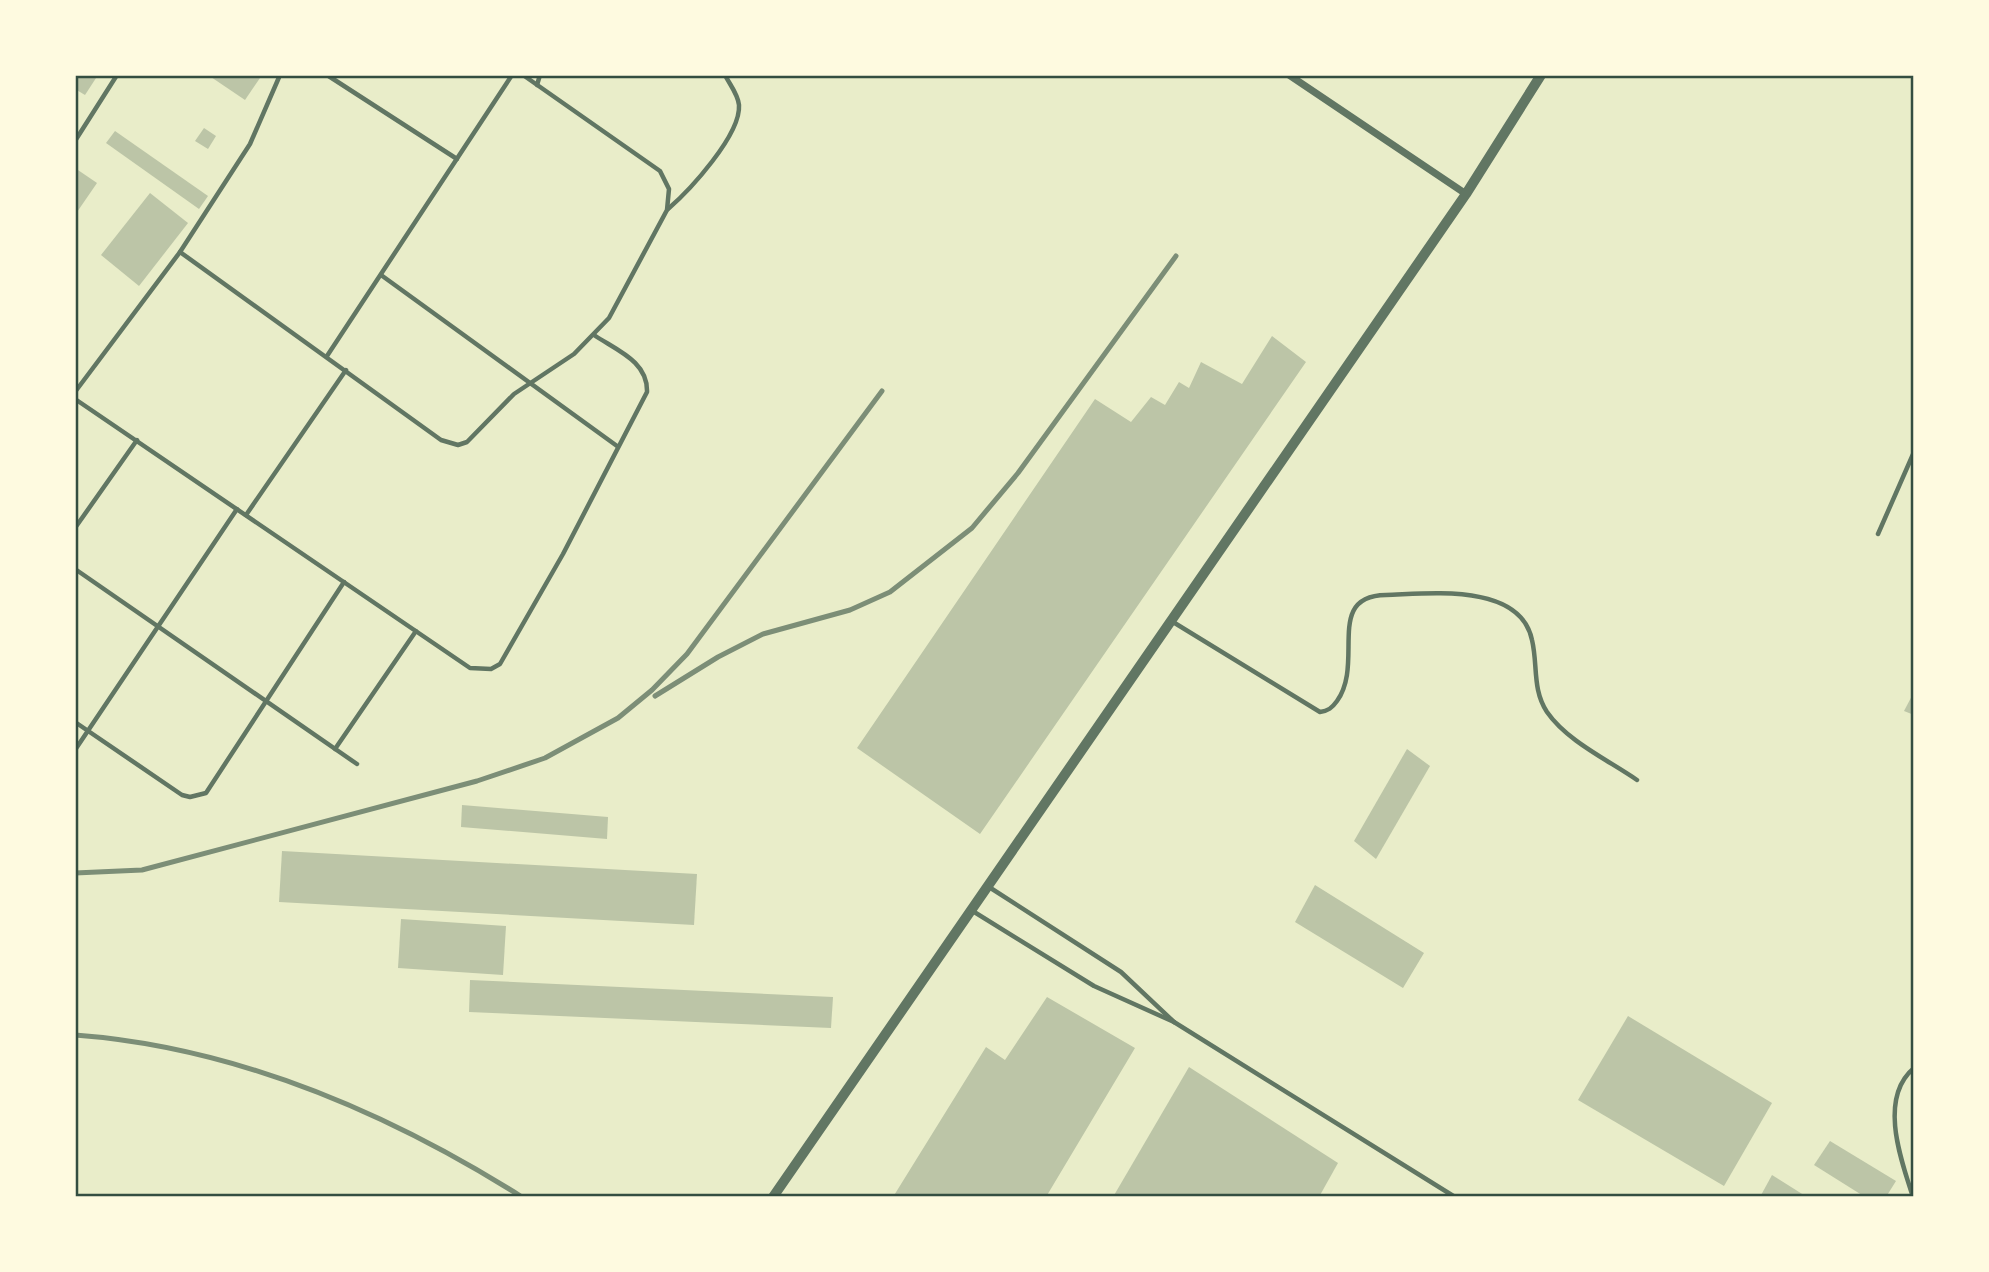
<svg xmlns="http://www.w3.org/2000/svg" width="1989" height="1272" font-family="'PT Serif',serif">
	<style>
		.building { fill: #bcc5a7 }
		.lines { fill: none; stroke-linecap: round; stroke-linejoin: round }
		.service { stroke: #617663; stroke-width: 4.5 }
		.minor { stroke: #617663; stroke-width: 7 }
		.tertiary { stroke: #617663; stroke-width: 10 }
		.rail { stroke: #7c8e77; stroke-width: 5 }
		.neatline { fill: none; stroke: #344e41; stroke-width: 2.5 }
	</style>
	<rect width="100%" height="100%" fill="#e9edc9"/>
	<!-- building -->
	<g class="building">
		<path d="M 75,75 L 98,75 L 85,95 L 75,89 Z"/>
		<path d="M 208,75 L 262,75 L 245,100 Z"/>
		<path d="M 204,128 L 216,136 L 208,149 L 195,141 Z"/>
		<path d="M 115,131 L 208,196 L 199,209 L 106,143 Z"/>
		<path d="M 75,168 L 97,183 L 75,215 Z"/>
		<path d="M 150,193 L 188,223 L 139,286 L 101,255 Z"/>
		<path d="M 1272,336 L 1306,362 L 980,834 L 857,748 L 1095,399 L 1131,422 L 1151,397 L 1165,405 L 1179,382 L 1189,388 L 1201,362 L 1242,384 Z"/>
		<path d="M 1914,692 L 1914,715 L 1904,711 Z"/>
		<path d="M 1407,749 L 1430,766 L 1376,859 L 1354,841 Z"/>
		<path d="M 462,805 L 608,817 L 607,839 L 461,827 Z"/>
		<path d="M 282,851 L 697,874 L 694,925 L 279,902 Z"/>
		<path d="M 1315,885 L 1424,953 L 1403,988 L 1295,922 Z"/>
		<path d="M 401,919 L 506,926 L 503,975 L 398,968 Z"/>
		<path d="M 470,980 L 833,997 L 831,1028 L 469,1012 Z"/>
		<path d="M 1047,997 L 1135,1048 L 1046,1197 L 893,1197 L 986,1047 L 1005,1060 Z"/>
		<path d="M 1628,1016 L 1772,1103 L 1724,1186 L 1578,1100 Z"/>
		<path d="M 1189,1067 L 1338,1163 L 1319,1197 L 1113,1197 Z"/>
		<path d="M 1830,1141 L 1896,1181 L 1886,1197 L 1865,1197 L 1814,1165 Z"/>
		<path d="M 1772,1175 L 1807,1197 L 1760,1197 Z"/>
	</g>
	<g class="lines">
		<!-- service -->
		<g class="service">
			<path d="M 327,75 L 457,159"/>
			<path d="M 537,85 L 540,75"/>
			<path d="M 75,141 L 117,75"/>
			<path d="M 668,209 C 689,191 741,135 739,105 C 738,94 730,85 725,75"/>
			<path d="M 180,252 L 441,440 L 458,445 L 467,442 L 514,394 L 574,354 L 609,318 L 667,210 L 669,189 L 660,171 L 523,75"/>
			<path d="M 381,275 L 617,446"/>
			<path d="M 327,356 L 512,75"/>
			<path d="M 75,392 L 180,252 L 250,144 L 280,75"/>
			<path d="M 75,399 L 470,668 L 491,669 L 500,664 L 563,554 L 647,392 C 648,361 616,350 594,335"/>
			<path d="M 246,515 L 346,370"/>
			<path d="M 75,528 L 137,440"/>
			<path d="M 1878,534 L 1914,452"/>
			<path d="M 75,569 L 357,764"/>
			<path d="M 1173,622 L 1320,712 C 1328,711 1332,708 1337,701 C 1365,662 1324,596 1386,595 C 1428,594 1520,582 1532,640 C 1538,665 1532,689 1547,712 C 1567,741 1608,760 1637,780"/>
			<path d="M 75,722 L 182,795 L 190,797 L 206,793 L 344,582"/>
			<path d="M 335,749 L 416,631"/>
			<path d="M 75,750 L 237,509"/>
			<path d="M 989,887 L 1121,972 L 1174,1022"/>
			<path d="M 971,910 L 1094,986 L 1174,1022 L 1455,1197"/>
			<path d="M 1913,1197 C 1901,1160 1878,1098 1914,1068"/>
		</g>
		<!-- minor -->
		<path class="minor" d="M 1289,75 L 1466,194"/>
		<!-- tertiary -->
		<path class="tertiary" d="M 773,1197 L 1466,194 L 1541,75"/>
		<!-- rail -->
		<g class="rail">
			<path d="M 655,696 L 718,657 L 763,634 L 850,610 L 890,592 L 972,528 L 1018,473 L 1176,256"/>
			<path d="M 75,873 L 142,870 L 477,781 L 545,758 L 618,718 L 652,690 L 687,654 L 882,391"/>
			<path d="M 75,1035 C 236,1047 387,1112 522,1197"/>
		</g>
	</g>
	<!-- border -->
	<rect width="1989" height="1272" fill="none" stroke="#fefae0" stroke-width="154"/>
	<rect x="77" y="77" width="1835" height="1118" class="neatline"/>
</svg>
